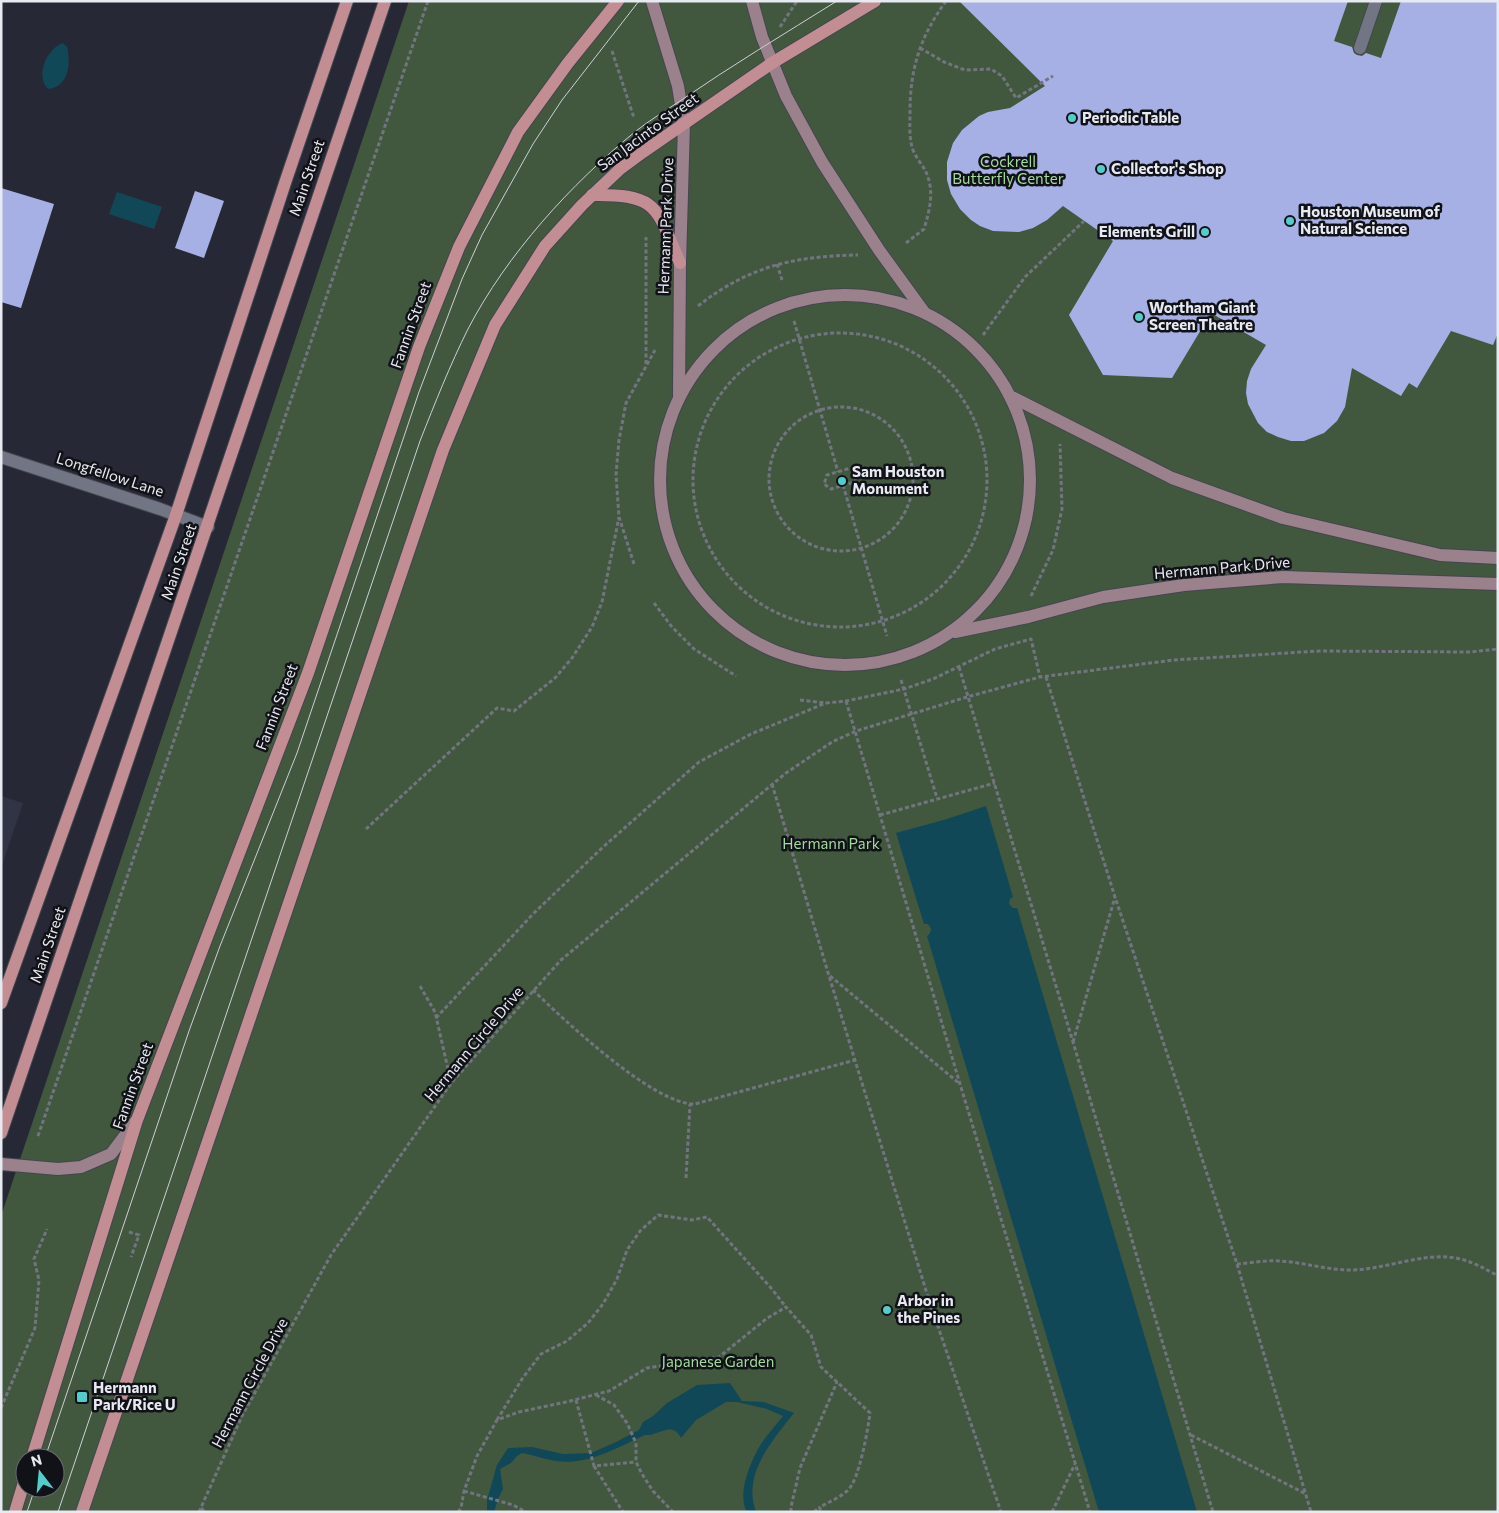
<svg xmlns="http://www.w3.org/2000/svg" width="1499" height="1513" font-family="Commissioner,sans-serif">
	<style>
		.built { fill: #303445 }
		.green { fill: #41583e; fill-rule: evenodd }
		.water { fill: #104858 }
		.building { fill: #a6b0e5 }
		.lines { fill: none; stroke-linecap: round; stroke-linejoin: round }
		.lane-casing { stroke: #44464f; stroke-width: 14 }
		.street-casing { stroke: #44464f; stroke-width: 14 }
		.secondary-casing { stroke: #44464f; stroke-width: 14 }
		.primary-casing { stroke: #44464f; stroke-width: 14 }
		.path { stroke: #72757f; stroke-width: 3; stroke-dasharray: 4 2.5; stroke-linecap: butt }
		.lane { stroke: #727584; stroke-width: 12 }
		.street { stroke: #727584; stroke-width: 12 }
		.secondary { stroke: #9a818c; stroke-width: 12 }
		.primary { stroke: #c28e93; stroke-width: 12 }
		.tram { stroke: #ccced7; stroke-width: 1 }
		.poi-dot { fill: #53cdca; stroke: #111217; stroke-width: 2 }
		.labels { text-anchor: middle; stroke-width: 5; stroke-linejoin: round; paint-order: stroke }
		.poi-label { font-size: 15px; font-weight: bold; fill: #e8eaf2; stroke: #111217; text-anchor: start }
		.street-label { font-size: 15px; fill: #e8eaf2; stroke: #111217 }
		.park-label { font-size: 15px; fill: #a2dc9c; stroke: #111217 }
	</style>
	<rect width="100%" height="100%" fill="#262935"/>
	<!-- built -->
	<path class="built" d="M 1,796 L 23,803 L 1,868 Z"/>
	<!-- green -->
	<path class="green" d="M 409,1 L 1498,1 L 1498,1512 L 1,1512 L 1,1216 ZM 25,1458 L 55,1458 L 55,1488 L 25,1488 Z"/>
	<!-- water -->
	<g class="water">
		<path d="M 63,43 L 67,47 C 71,63 69,87 48,89 C 35,76 46,49 63,43 Z"/>
		<path d="M 117,192 L 162,207 L 154,229 L 109,214 Z"/>
		<path d="M 986,806 L 1013,897 L 1010,899 L 1009,904 L 1013,908 L 1017,908 L 1197,1512 L 1099,1512 L 927,936 L 930,933 L 931,929 L 928,924 L 924,924 L 896,833 L 947,819 Z"/>
		<path d="M 730,1383 L 742,1401 L 764,1402 L 794,1413 C 772,1441 742,1474 756,1512 L 747,1512 C 736,1494 752,1457 763,1441 C 769,1432 777,1424 783,1416 L 767,1409 L 737,1402 L 726,1402 L 696,1420 L 681,1438 C 672,1420 659,1436 645,1435 C 618,1447 587,1466 556,1461 C 544,1459 533,1455 522,1453 L 517,1456 L 511,1463 L 500,1469 L 503,1489 L 498,1499 L 494,1512 L 487,1512 L 487,1500 L 497,1465 L 508,1448 L 532,1447 L 563,1454 L 591,1453 L 616,1442 L 639,1430 L 643,1422 L 653,1416 L 667,1403 L 697,1385 Z"/>
	</g>
	<!-- building -->
	<g class="building">
		<path d="M 959,1 L 1348,1 L 1334,41 L 1352,47 L 1354,53 L 1357,55 L 1362,56 L 1366,53 L 1381,58 L 1401,1 L 1498,1 L 1498,333 L 1493,345 L 1451,331 L 1417,388 L 1409,383 L 1401,396 L 1352,368 L 1345,407 L 1337,421 L 1324,433 L 1304,441 L 1291,441 L 1278,437 L 1267,432 L 1258,423 L 1248,404 L 1246,393 L 1247,381 L 1251,369 L 1266,345 L 1211,313 L 1172,378 L 1103,375 L 1069,315 L 1113,241 L 1063,206 L 1047,220 L 1033,228 L 1019,232 L 993,231 L 980,226 L 971,220 L 960,209 L 951,194 L 947,180 L 947,162 L 953,143 L 962,130 L 979,116 L 988,112 L 1010,108 L 1045,86 Z"/>
		<path d="M 1,188 L 54,204 L 21,308 L 1,302 Z"/>
		<path d="M 195,191 L 224,201 L 204,258 L 175,248 Z"/>
	</g>
	<g class="lines">
		<defs>
			<path id="lane" d="M 1360,48 L 1376,1"/>
			<path id="street" d="M 1,457 L 160,509 L 208,527"/>
			<g id="secondary">
				<path d="M 652,1 L 678,86 L 684,124 L 680,263 L 679,395"/>
				<path d="M 752,1 L 762,37 L 786,96 L 822,162 L 879,250 L 924,312"/>
				<circle cx="845" cy="480" r="185"/>
				<path d="M 1012,397 L 1172,478 L 1283,518 L 1440,555 L 1498,558"/>
				<path d="M 955,632 L 1028,617 L 1103,597 L 1184,585 L 1283,577 L 1498,584"/>
				<path d="M 1,1164 L 58,1169 L 81,1167 L 111,1154 L 135,1122"/>
			</g>
			<g id="primary">
				<path d="M 592,195 C 660,194 656,208 680,263"/>
				<path d="M 1,1003 L 176,515 L 286,180 L 347,1"/>
				<path d="M 1,1133 L 385,1"/>
				<path d="M 32,1458 L 137,1120 L 308,673 L 419,347 L 459,247 L 518,132 L 568,63 L 618,1"/>
				<path d="M 15,1512 L 25,1479"/>
				<path d="M 82,1512 L 443,450 L 495,325 L 545,246 L 582,205 L 620,169 L 643,152 L 772,63 L 875,1"/>
			</g>
		</defs>
		<!-- lane casing -->
		<use href="#lane" class="lane-casing"/>
		<!-- street casing -->
		<use href="#street" class="street-casing"/>
		<!-- secondary casing -->
		<use href="#secondary" class="secondary-casing"/>
		<!-- primary casing -->
		<use href="#primary" class="primary-casing"/>
		<!-- path -->
		<g class="path">
			<path d="M 780,27 L 797,1"/>
			<path d="M 920,48 L 944,62 L 965,70 L 991,69 L 1002,76 L 1016,98 L 1053,76"/>
			<path d="M 612,51 L 634,118"/>
			<path d="M 906,243 L 924,229 C 930,209 935,190 925,170 C 921,163 914,155 912,147 C 909,136 910,123 910,112 C 910,69 920,37 946,1"/>
			<path d="M 777,264 L 782,280"/>
			<path d="M 698,306 C 749,266 795,256 858,255"/>
			<path d="M 794,321 L 838,472"/>
			<circle cx="840" cy="480" r="147"/>
			<path d="M 983,335 L 1025,277 L 1084,221"/>
			<path d="M 646,364 L 646,237"/>
			<circle cx="841" cy="479" r="72"/>
			<path d="M 851,468 L 857,474 L 855,482 L 831,489 L 824,484 L 827,475 Z"/>
			<path d="M 843,485 L 887,636"/>
			<path d="M 634,564 L 619,517 L 616,475 L 619,440 L 626,403 L 655,350"/>
			<path d="M 1031,596 L 1053,550 L 1062,509 L 1060,444"/>
			<path d="M 654,603 L 672,627 L 694,649 L 736,676"/>
			<path d="M 959,667 L 1073,1042 L 1213,1512"/>
			<path d="M 1046,677 L 1115,897 L 1237,1264 L 1311,1512"/>
			<path d="M 901,680 L 937,798"/>
			<path d="M 800,700 L 826,703 L 846,701 L 904,689 L 933,679 L 995,649 L 1031,639 L 1040,677"/>
			<path d="M 846,701 L 960,1084 L 1090,1512"/>
			<path d="M 772,784 L 829,976 L 928,1297 L 1001,1512"/>
			<path d="M 880,815 L 995,783"/>
			<path d="M 366,829 L 497,708 L 514,711 L 555,678 L 572,658 L 592,627 L 602,602 L 619,517"/>
			<path d="M 830,976 L 960,1084"/>
			<path d="M 420,986 L 435,1012 L 451,1082"/>
			<path d="M 533,990 C 564,1020 654,1105 695,1104 L 855,1060"/>
			<path d="M 436,1018 L 533,914 L 602,848 L 699,762 L 751,734 L 826,703"/>
			<path d="M 1073,1042 L 1115,897"/>
			<path d="M 38,1136 L 428,1"/>
			<path d="M 686,1178 L 690,1104"/>
			<path d="M 129,1232 L 139,1235 L 131,1257"/>
			<path d="M 1237,1264 C 1250,1263 1265,1260 1279,1261 C 1303,1262 1326,1270 1350,1270 C 1385,1270 1422,1252 1456,1258 C 1471,1261 1484,1268 1498,1276"/>
			<path d="M 898,1306 L 928,1297"/>
			<path d="M 596,1395 L 614,1405 L 627,1423 L 636,1443 L 636,1462 L 642,1474 L 653,1491 L 673,1512"/>
			<path d="M 576,1400 L 594,1466 L 636,1462"/>
			<path d="M 1,1408 L 35,1328 L 39,1280 L 34,1259 L 47,1229"/>
			<path d="M 497,1420 L 522,1379 L 541,1354 L 567,1341 L 588,1323 L 603,1304 L 617,1279 L 627,1250 L 640,1231 L 658,1215 L 692,1220 L 707,1217 L 771,1288 L 786,1307"/>
			<path d="M 1191,1435 L 1306,1494"/>
			<path d="M 594,1466 L 623,1512"/>
			<path d="M 464,1491 L 513,1505 L 526,1512"/>
			<path d="M 201,1508 L 205,1512"/>
			<path d="M 199,1512 L 242,1416 L 331,1255 L 452,1082 L 561,960 L 786,773 L 832,742 L 856,731 L 967,697 L 1040,677 L 1174,660 L 1319,651 L 1469,652 L 1498,649"/>
			<path d="M 458,1512 L 461,1508 L 464,1491 L 477,1456 L 497,1420 L 519,1412 L 566,1402 L 609,1391 L 647,1368 L 719,1357 L 766,1319 L 786,1307 L 811,1335 L 821,1367 L 870,1413 C 868,1429 859,1482 847,1491 C 839,1498 829,1502 820,1507 L 820,1512"/>
			<path d="M 791,1512 L 791,1507 L 800,1468 L 837,1382"/>
			<path d="M 814,1512 L 820,1507"/>
			<path d="M 1052,1512 L 1075,1464"/>
		</g>
		<!-- lane -->
		<use href="#lane" class="lane"/>
		<!-- street -->
		<use href="#street" class="street"/>
		<!-- secondary -->
		<use href="#secondary" class="secondary"/>
		<!-- primary -->
		<use href="#primary" class="primary"/>
		<!-- tram -->
		<g class="tram">
			<path d="M 45,1458 L 189,1031 L 220,946 L 297,753 L 419,392 L 462,279 L 482,235 L 533,144 L 562,100 L 639,1"/>
			<path d="M 27,1512 L 35,1488"/>
			<path d="M 58,1512 L 420,441 C 435,403 450,365 468,329 C 507,254 571,184 636,131 C 650,120 665,111 680,101 C 731,66 784,34 837,1"/>
		</g>
	</g>
	<!-- markers -->
	<g class="poi-dot">
		<circle cx="1072" cy="118" r="5"/>
		<circle cx="1101" cy="169" r="5"/>
		<circle cx="1290" cy="221" r="5"/>
		<circle cx="1205" cy="232" r="5"/>
		<circle cx="1139" cy="317" r="5"/>
		<circle cx="842" cy="481" r="5"/>
		<circle cx="887" cy="1310" r="5"/>
		<rect x="76" y="1391" width="12" height="12" rx="2.5"/>
	</g>
	<g class="labels">
		<!-- poi labels -->
		<g class="poi-label">
			<text x="1082" y="123">Periodic Table</text>
			<text x="1111" y="174">Collector's Shop</text>
			<text x="1300" y="217">Houston Museum of<tspan x="1300" dy="17">Natural Science</tspan></text>
			<text x="1195" y="237" text-anchor="end">Elements Grill</text>
			<text x="1149" y="313">Wortham Giant<tspan x="1149" dy="17">Screen Theatre</tspan></text>
			<text x="852" y="477">Sam Houston<tspan x="852" dy="17">Monument</tspan></text>
			<text x="897" y="1306">Arbor in<tspan x="897" dy="17">the Pines</tspan></text>
			<text x="93" y="1393">Hermann<tspan x="93" dy="17">Park/Rice U</tspan></text>
		</g>
		<!-- street labels -->
		<g class="street-label">
			<text transform="translate(648 132) rotate(-36)" y="5">San Jacinto Street</text>
			<text transform="translate(307 178) rotate(-71)" y="5">Main Street</text>
			<text transform="translate(666 226) rotate(-88)" y="5">Hermann Park Drive</text>
			<text transform="translate(411 325) rotate(-70)" y="5">Fannin Street</text>
			<text transform="translate(110 475) rotate(18)" y="5">Longfellow Lane</text>
			<text transform="translate(179 562) rotate(-71)" y="5">Main Street</text>
			<text transform="translate(1222 568) rotate(-5)" y="5">Hermann Park Drive</text>
			<text transform="translate(277 707) rotate(-69)" y="5">Fannin Street</text>
			<text transform="translate(48 945) rotate(-71)" y="5">Main Street</text>
			<text transform="translate(474 1044) rotate(-50)" y="5">Hermann Circle Drive</text>
			<text transform="translate(133 1086) rotate(-70)" y="5">Fannin Street</text>
			<text transform="translate(250 1383) rotate(-62)" y="5">Hermann Circle Drive</text>
		</g>
		<!-- park labels -->
		<g class="park-label">
			<text x="1008" y="167">Cockrell<tspan x="1008" dy="17">Butterfly Center</tspan></text>
			<text x="831" y="849">Hermann Park</text>
			<text x="718" y="1367">Japanese Garden</text>
		</g>
	</g>
	<!-- border -->
	<rect width="1499" height="1513" fill="none" stroke="#e8eaf2" stroke-width="5"/>
	<!-- north arrow -->
	<g transform="translate(40 1473) rotate(344)"><circle r="24" fill="#111217" stroke="#67686f"/>
	<path d="M0-4L9 19L0 12L-9 19Z" fill="#53cdca"/>
	<text y="-8" font-size="14" font-weight="bold" text-anchor="middle" fill="#e8eaf2">N</text>
	</g>
</svg>
